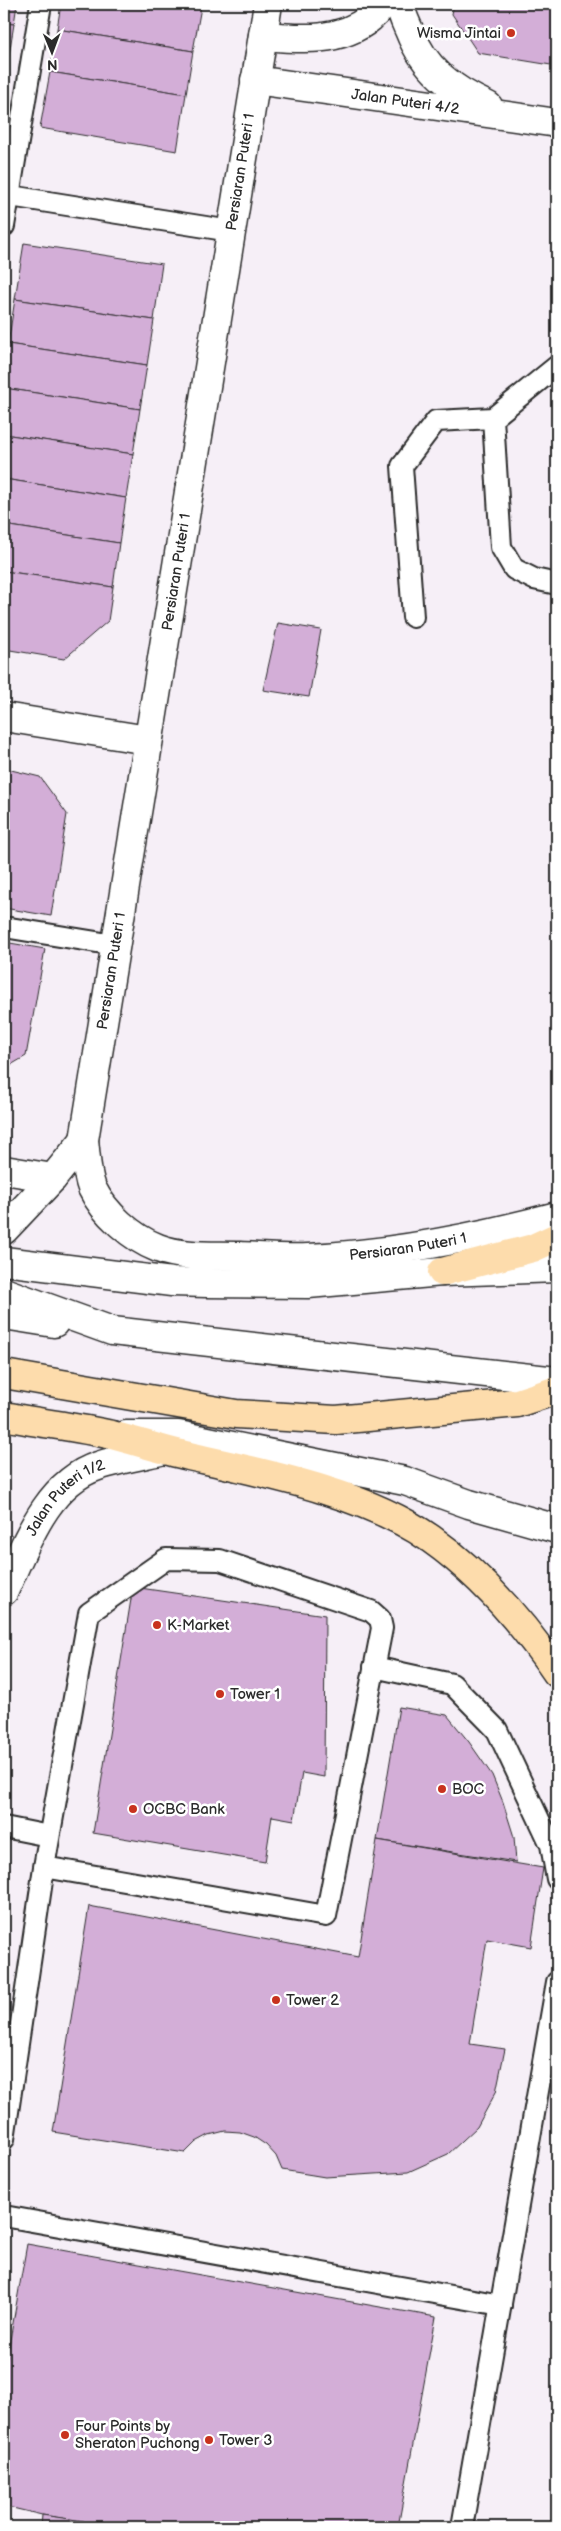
<svg xmlns="http://www.w3.org/2000/svg" width="561" height="2531" font-family="'Balsamiq Sans',sans-serif">
	<style>
		.building { fill: #d3aed7; stroke: #2b2b2b }
		.lines { fill: none; stroke-linecap: round; stroke-linejoin: round }
		.lane-casing { stroke: #2b2b2b; stroke-width: 24 }
		.street-casing { stroke: #2b2b2b; stroke-width: 31 }
		.secondary-casing { stroke: #2b2b2b; stroke-width: 31 }
		.highway-casing { stroke: #2b2b2b; stroke-width: 31 }
		.lane { stroke: #fff; stroke-width: 20 }
		.street { stroke: #fff; stroke-width: 28 }
		.secondary { stroke: #fff; stroke-width: 28 }
		.highway { stroke: #fddcac; stroke-width: 28 }
		.poi-dot { fill: #c8321e; stroke: #fff; stroke-width: 2 }
		.labels { text-anchor: middle; stroke-width: 5; stroke-linejoin: round; paint-order: stroke }
		.poi-label { font-size: 15px; fill: #2b2b2b; stroke: #fff; text-anchor: start }
		.street-label { font-size: 15px; fill: #2b2b2b; stroke: #fff }
	</style>
	<rect width="100%" height="100%" fill="#f6eff7"/>
	<filter id="ink" filterUnits="userSpaceOnUse"><feTurbulence type="fractalNoise" baseFrequency=".02" numOctaves="2"/><feDisplacementMap in="SourceGraphic" scale="10" xChannelSelector="R" yChannelSelector="G"/><feConvolveMatrix kernelMatrix="1 2 1 2 8 2 1 2 1" color-interpolation-filters="sRGB"/></filter>
	<g filter="url(#ink)">
		<!-- building -->
		<g class="building">
			<path d="M 4,4 L 17,4 L 14,24 L 4,23 Z"/>
			<path d="M 61,4 L 180,4 L 201,7 L 193,51 L 57,29 Z"/>
			<path d="M 454,4 L 557,4 L 557,66 L 478,53 L 452,14 Z"/>
			<path d="M 4,23 L 14,24 L 7,67 L 4,66 Z"/>
			<path d="M 57,29 L 193,51 L 186,94 L 50,72 Z"/>
			<path d="M 50,72 L 186,94 L 177,151 L 40,128 Z"/>
			<path d="M 24,243 L 162,264 L 154,320 L 15,299 Z"/>
			<path d="M 15,299 L 154,320 L 147,365 L 8,344 Z"/>
			<path d="M 8,344 L 147,365 L 140,409 L 4,388 Z"/>
			<path d="M 4,388 L 140,409 L 133,454 L 4,434 Z"/>
			<path d="M 4,434 L 133,454 L 126,498 L 4,479 Z"/>
			<path d="M 4,479 L 126,498 L 119,543 L 4,525 Z"/>
			<path d="M 4,525 L 119,543 L 113,587 L 4,571 Z"/>
			<path d="M 4,571 L 113,587 L 108,621 L 64,659 L 4,649 Z"/>
			<path d="M 278,623 L 321,630 L 309,697 L 263,690 Z"/>
			<path d="M 7,769 L 40,777 L 67,814 L 51,916 L 4,908 L 4,791 Z"/>
			<path d="M 4,942 L 45,949 L 26,1056 L 4,1069 Z"/>
			<path d="M 133,1587 L 325,1615 L 324,1777 L 302,1773 L 294,1820 L 272,1816 L 265,1862 L 93,1833 Z"/>
			<path d="M 399,1707 L 447,1715 L 469,1742 L 492,1775 L 503,1802 L 514,1837 L 516,1862 L 377,1840 Z"/>
			<path d="M 377,1840 L 543,1868 L 531,1947 L 487,1939 L 470,2044 L 505,2049 L 496,2092 L 477,2127 L 448,2154 L 408,2172 L 325,2177 L 282,2170 L 276,2156 L 266,2145 L 254,2137 L 240,2132 L 225,2131 L 209,2135 L 196,2142 L 185,2153 L 53,2132 L 89,1906 L 358,1957 Z"/>
			<path d="M 27,2244 L 436,2317 L 398,2527 L 120,2527 L 42,2515 L 4,2506 L 4,2374 Z"/>
			<path d="M 42,2515 L 84,2521 L 83,2527 L 41,2527 Z"/>
		</g>
		<g class="lines">
			<defs>
				<g id="lane">
					<path d="M 4,195 L 231,231"/>
					<path d="M 4,226 L 41,4"/>
					<path d="M 493,418 L 501,547 L 514,569 L 534,579 L 557,584"/>
					<path d="M 413,617 L 402,466 L 436,421 L 493,418 L 557,366"/>
					<path d="M 4,927 L 115,945"/>
					<path d="M 374,1667 L 452,1684 L 497,1730 L 551,1845 L 557,1879"/>
					<path d="M 4,1827 L 49,1836"/>
					<path d="M 4,2139 L 44,1867 L 89,1613 L 166,1559 L 220,1560 L 371,1611 L 380,1619 L 382,1628 L 326,1916 L 44,1867"/>
					<path d="M 4,2216 L 501,2305"/>
					<path d="M 462,2527 L 557,1982"/>
				</g>
				<g id="street">
					<path d="M 400,4 C 401,13 405,21 409,30 C 424,69 451,89 488,106"/>
					<path d="M 263,36 C 300,39 340,43 370,18 C 375,13 380,10 383,4"/>
					<path id="s1" d="M 255,80 L 557,123"/>
					<path d="M 4,717 L 148,740"/>
					<path d="M 4,1170 L 53,1178"/>
					<path id="s2" d="M 4,1591 C 25,1546 46,1483 98,1466 C 119,1459 143,1455 165,1450"/>
				</g>
				<g id="secondary">
					<path id="s3" d="M 268,4 L 84,1140 C 86,1155 86,1173 92,1188 C 104,1213 132,1238 158,1248 C 184,1258 213,1255 240,1256 C 263,1257 286,1259 308,1258 C 393,1254 475,1238 557,1216"/>
					<path d="M 4,1230 L 53,1178 L 84,1140"/>
					<path d="M 4,1261 L 172,1282 L 207,1283 L 308,1284 L 442,1272 L 557,1268"/>
					<path d="M 4,1292 L 112,1331 L 557,1381"/>
					<path d="M 4,1315 L 54,1323"/>
					<path d="M 126,1435 L 178,1435 L 405,1481 L 469,1504 L 557,1529"/>
				</g>
				<g id="highway">
					<path d="M 442,1272 L 533,1248 L 557,1237"/>
					<path d="M 4,1374 L 236,1414 L 336,1420 L 517,1403 L 557,1390"/>
					<path d="M 4,1416 C 39,1423 77,1427 112,1435 C 138,1442 163,1450 189,1456 C 265,1473 366,1493 431,1539 C 482,1575 522,1622 557,1673"/>
				</g>
			</defs>
			<!-- lane casing -->
			<use href="#lane" class="lane-casing"/>
			<!-- street casing -->
			<use href="#street" class="street-casing"/>
			<!-- secondary casing -->
			<use href="#secondary" class="secondary-casing"/>
			<!-- highway casing -->
			<use href="#highway" class="highway-casing"/>
			<!-- lane -->
			<use href="#lane" class="lane"/>
			<!-- street -->
			<use href="#street" class="street"/>
			<!-- secondary -->
			<use href="#secondary" class="secondary"/>
			<!-- highway -->
			<use href="#highway" class="highway"/>
		</g>
	</g>
	<!-- markers -->
	<g class="poi-dot">
		<circle cx="511" cy="33" r="5"/>
		<circle cx="157" cy="1625" r="5"/>
		<circle cx="220" cy="1694" r="5"/>
		<circle cx="442" cy="1789" r="5"/>
		<circle cx="133" cy="1809" r="5"/>
		<circle cx="276" cy="2000" r="5"/>
		<circle cx="65" cy="2435" r="5"/>
		<circle cx="209" cy="2440" r="5"/>
	</g>
	<g class="labels">
		<!-- poi labels -->
		<g class="poi-label">
			<text x="501" y="38" text-anchor="end">Wisma Jintai</text>
			<text x="167" y="1630">K-Market</text>
			<text x="230" y="1699">Tower 1</text>
			<text x="452" y="1794">BOC</text>
			<text x="143" y="1814">OCBC Bank</text>
			<text x="286" y="2005">Tower 2</text>
			<text x="75" y="2431">Four Points by<tspan x="75" dy="17">Sheraton Puchong</tspan></text>
			<text x="219" y="2445">Tower 3</text>
		</g>
		<!-- street labels -->
		<g class="street-label">
			<text dy="5" stroke="none"><textPath href="#s1" startOffset="152">Jalan Puteri 4/2</textPath></text>
			<text transform="translate(240 172) rotate(-81)" y="5">Persiaran Puteri 1</text>
			<text transform="translate(176 572) rotate(-81)" y="5">Persiaran Puteri 1</text>
			<text transform="translate(111 971) rotate(-81)" y="5">Persiaran Puteri 1</text>
			<text dy="5" stroke="none"><textPath href="#s3" startOffset="1542">Persiaran Puteri 1</textPath></text>
			<text dy="5" stroke="none"><textPath href="#s2" startOffset="115">Jalan Puteri 1/2</textPath></text>
		</g>
	</g>
	<!-- margin -->
	<rect width="561" height="2531" fill="none" stroke="#fff" stroke-width="20"/>
	<rect x="10" y="10" width="541" height="2511" fill="none" stroke="#2b2b2b" stroke-width="2" filter="url(#ink)"/>
	<!-- north arrow -->
	<g transform="translate(52 52) rotate(179)" stroke="#ffffff" stroke-width="4" paint-order="stroke">
	<path d="M0-4L9 19L0 12L-9 19Z" fill="#2b2b2b"/>
	<text y="-8" font-size="14" font-weight="bold" text-anchor="middle" fill="#2b2b2b">N</text>
	</g>
</svg>
